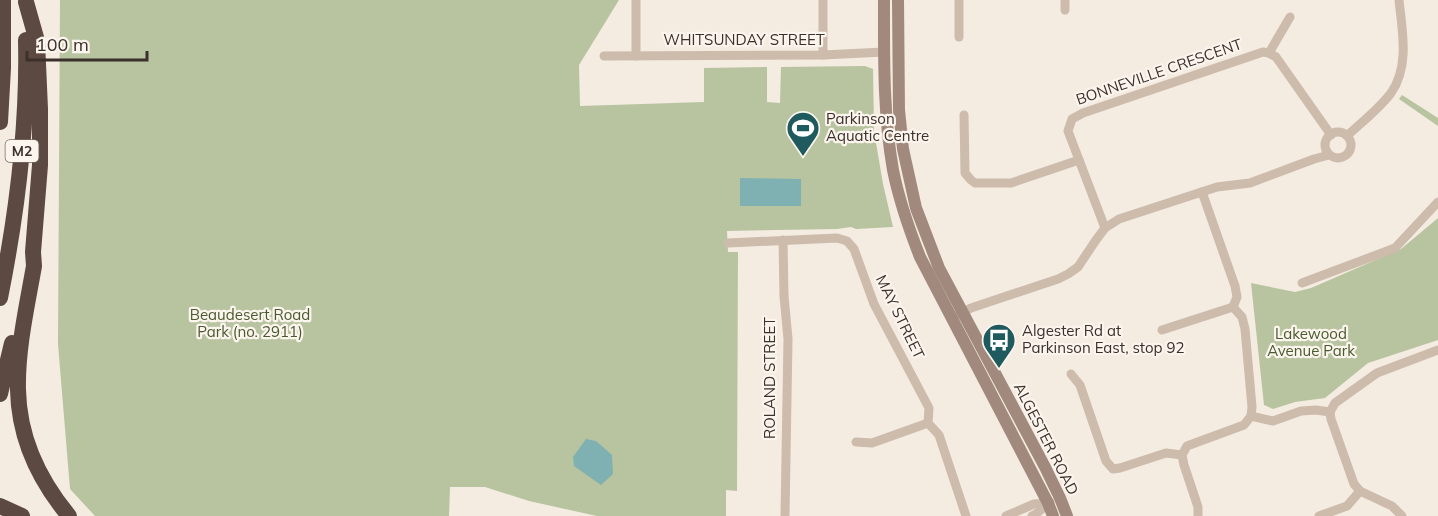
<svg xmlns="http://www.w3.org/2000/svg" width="1438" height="516" font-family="Mulish,sans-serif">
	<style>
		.green { fill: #b8c4a0 }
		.water { fill: #7fb0b2 }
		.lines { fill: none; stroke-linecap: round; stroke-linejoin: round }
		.street { stroke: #cdbbac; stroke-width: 9 }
		.secondary { stroke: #a18a7d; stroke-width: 12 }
		.highway { stroke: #5c4a42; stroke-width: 16 }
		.labels { text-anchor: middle; stroke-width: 4.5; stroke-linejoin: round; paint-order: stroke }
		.shield { fill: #fbf5ee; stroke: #756b66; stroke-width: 1.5 }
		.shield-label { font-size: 14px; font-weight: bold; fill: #3b302b }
		.street-label { font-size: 15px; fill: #3b302b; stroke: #fbf5ee }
		.poi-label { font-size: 15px; fill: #3b302b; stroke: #fbf5ee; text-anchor: start }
		.park-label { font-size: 15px; fill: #4a5a2e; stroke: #fbf5ee }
	</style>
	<rect width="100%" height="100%" fill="#f4ebe1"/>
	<!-- green -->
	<g class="green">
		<path d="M 60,0 L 619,0 L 579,65 L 580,106 L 704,102 L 704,68 L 767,67 L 767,102 L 780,103 L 781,67 L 865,66 L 873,69 L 874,131 L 883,184 L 893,227 L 856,229 L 851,227 L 837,229 L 727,231 L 728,252 L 738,252 L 737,491 L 726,490 L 726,516 L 597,516 L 529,501 L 485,487 L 450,487 L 449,516 L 95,516 L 70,489 L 58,344 Z"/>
		<path d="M 1402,95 L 1438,118 L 1438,126 L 1399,99 Z"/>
		<path d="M 1438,218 L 1438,340 L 1368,363 L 1325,398 L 1295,402 L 1273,409 L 1264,405 L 1251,283 L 1295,292 L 1311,288 L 1401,249 Z"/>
	</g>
	<!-- water -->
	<g class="water">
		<path d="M 740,178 L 801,179 L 801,206 L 740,206 Z"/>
		<path d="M 586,439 L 596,441 L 612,455 L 613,474 L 601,485 L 574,466 L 573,457 Z"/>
	</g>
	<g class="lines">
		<!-- street -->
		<g class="street">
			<path d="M 636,0 L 636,56"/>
			<path d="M 823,0 L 823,55"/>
			<path d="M 1065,10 L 1065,0"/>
			<path d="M 959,37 L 959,0"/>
			<path d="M 1269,53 L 1290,17"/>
			<path d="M 604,56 L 823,55 L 884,52"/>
			<path d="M 964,115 L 965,173 L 971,180 L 975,183 L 1011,183 L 1079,160"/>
			<circle cx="1338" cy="145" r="13"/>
			<path d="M 1347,136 C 1362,122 1379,109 1391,93 C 1410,66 1402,30 1399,0"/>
			<path d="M 1105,228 L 1068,131 L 1072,119 L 1083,113 L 1263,52 L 1269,53 L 1276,57 L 1331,135"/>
			<path d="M 783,240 L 784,296 L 788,339 L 785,516"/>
			<path d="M 728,243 L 837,238 L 847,241 L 854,249 L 874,304 L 929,408 L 928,423 L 939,435 L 966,516"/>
			<path d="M 1302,283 L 1395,248 L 1438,202"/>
			<path d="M 958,315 L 971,308 L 1058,279 L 1068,274 L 1078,267 L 1096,240 L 1105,228 L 1119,219 L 1217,187 L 1250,183 L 1314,159 L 1329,155"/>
			<path d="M 1162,330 L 1233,307"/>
			<path d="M 1071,374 L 1080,385 L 1106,461 L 1113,469 L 1120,468 L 1166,453 L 1182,455"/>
			<path d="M 1251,416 L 1273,421 L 1301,411 L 1316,410 L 1330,412"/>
			<path d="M 856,442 L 872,443 L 928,423"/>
			<path d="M 1006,516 L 1034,504 L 1048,503"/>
			<path d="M 1032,516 L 1036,514 L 1050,502"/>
			<path d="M 1198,516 L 1198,507 L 1184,465 L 1182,455 L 1187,446 L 1195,443 L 1244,425 L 1251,416 L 1252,407 L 1245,329 L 1242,317 L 1233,307 L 1237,297 L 1235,286 L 1202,192"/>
			<path d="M 1319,516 L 1347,506 L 1360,491"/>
			<path d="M 1402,516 L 1392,506 L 1360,491 L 1354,484 L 1331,419 L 1330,412 L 1335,403 L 1377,373 L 1438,350"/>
		</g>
		<!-- secondary -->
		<g class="secondary">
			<path d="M 884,0 C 884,56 883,114 893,170 C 899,200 909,229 920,257 L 1048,503 L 1053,516"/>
			<path d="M 898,0 L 899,110 L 903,149 L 916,208 L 939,268 L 1045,467 L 1060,498 L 1067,516"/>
		</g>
		<!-- highway -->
		<g class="highway">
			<path d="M 26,2 L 37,41 L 40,109 L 40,165 L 33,252 L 34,266 C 27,306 17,349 18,390 C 19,438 39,480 69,516"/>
			<path d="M 0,122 L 3,68 L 3,0"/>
			<path d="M 0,298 C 17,213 28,126 26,40"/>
			<path d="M 0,394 L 12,343"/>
			<path d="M 0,506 L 22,516"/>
		</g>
	</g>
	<!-- icons -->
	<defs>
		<symbol id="stadium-pin" viewBox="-11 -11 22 30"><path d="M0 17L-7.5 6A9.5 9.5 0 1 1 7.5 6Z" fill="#1f5a5e" stroke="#fbf5ee"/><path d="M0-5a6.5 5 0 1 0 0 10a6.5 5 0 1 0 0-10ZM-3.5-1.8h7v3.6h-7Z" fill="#fff"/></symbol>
		<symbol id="bus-pin" viewBox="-11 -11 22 30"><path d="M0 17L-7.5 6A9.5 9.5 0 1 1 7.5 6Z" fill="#1f5a5e" stroke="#fbf5ee"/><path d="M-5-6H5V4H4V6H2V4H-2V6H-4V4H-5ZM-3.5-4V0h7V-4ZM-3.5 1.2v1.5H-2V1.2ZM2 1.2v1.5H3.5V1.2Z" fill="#fff"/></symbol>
	</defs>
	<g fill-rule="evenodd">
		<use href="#stadium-pin" x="784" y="109" width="38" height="52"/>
		<use href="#bus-pin" x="980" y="321" width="38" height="52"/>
	</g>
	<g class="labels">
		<!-- shield labels -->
		<rect class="shield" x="5.5" y="140" width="33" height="22" rx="4.5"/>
		<g class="shield-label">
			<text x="22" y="156">M2</text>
		</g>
		<!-- street labels -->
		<g class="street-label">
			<text x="744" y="45">WHITSUNDAY STREET</text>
			<text transform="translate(1159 72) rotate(-19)" y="5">BONNEVILLE CRESCENT</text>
			<text transform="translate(900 317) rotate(64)" y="5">MAY STREET</text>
			<text transform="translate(770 378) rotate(-90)" y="5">ROLAND STREET</text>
			<text transform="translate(1046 439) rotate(63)" y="5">ALGESTER ROAD</text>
		</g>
		<!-- poi labels -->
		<g class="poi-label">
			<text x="826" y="124">Parkinson<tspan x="826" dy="17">Aquatic Centre</tspan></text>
			<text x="1022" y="336">Algester Rd at<tspan x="1022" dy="17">Parkinson East, stop 92</tspan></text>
		</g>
		<!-- park labels -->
		<g class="park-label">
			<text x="250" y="320">Beaudesert Road<tspan x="250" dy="17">Park (no. 2911)</tspan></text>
			<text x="1311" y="339">Lakewood<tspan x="1311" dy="17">Avenue Park</tspan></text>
		</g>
	</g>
	<!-- scale -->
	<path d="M27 51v9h120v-9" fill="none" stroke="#3b302b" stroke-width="3"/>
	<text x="36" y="51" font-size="18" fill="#3b302b" stroke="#fbf5ee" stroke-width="4.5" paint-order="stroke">100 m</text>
</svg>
